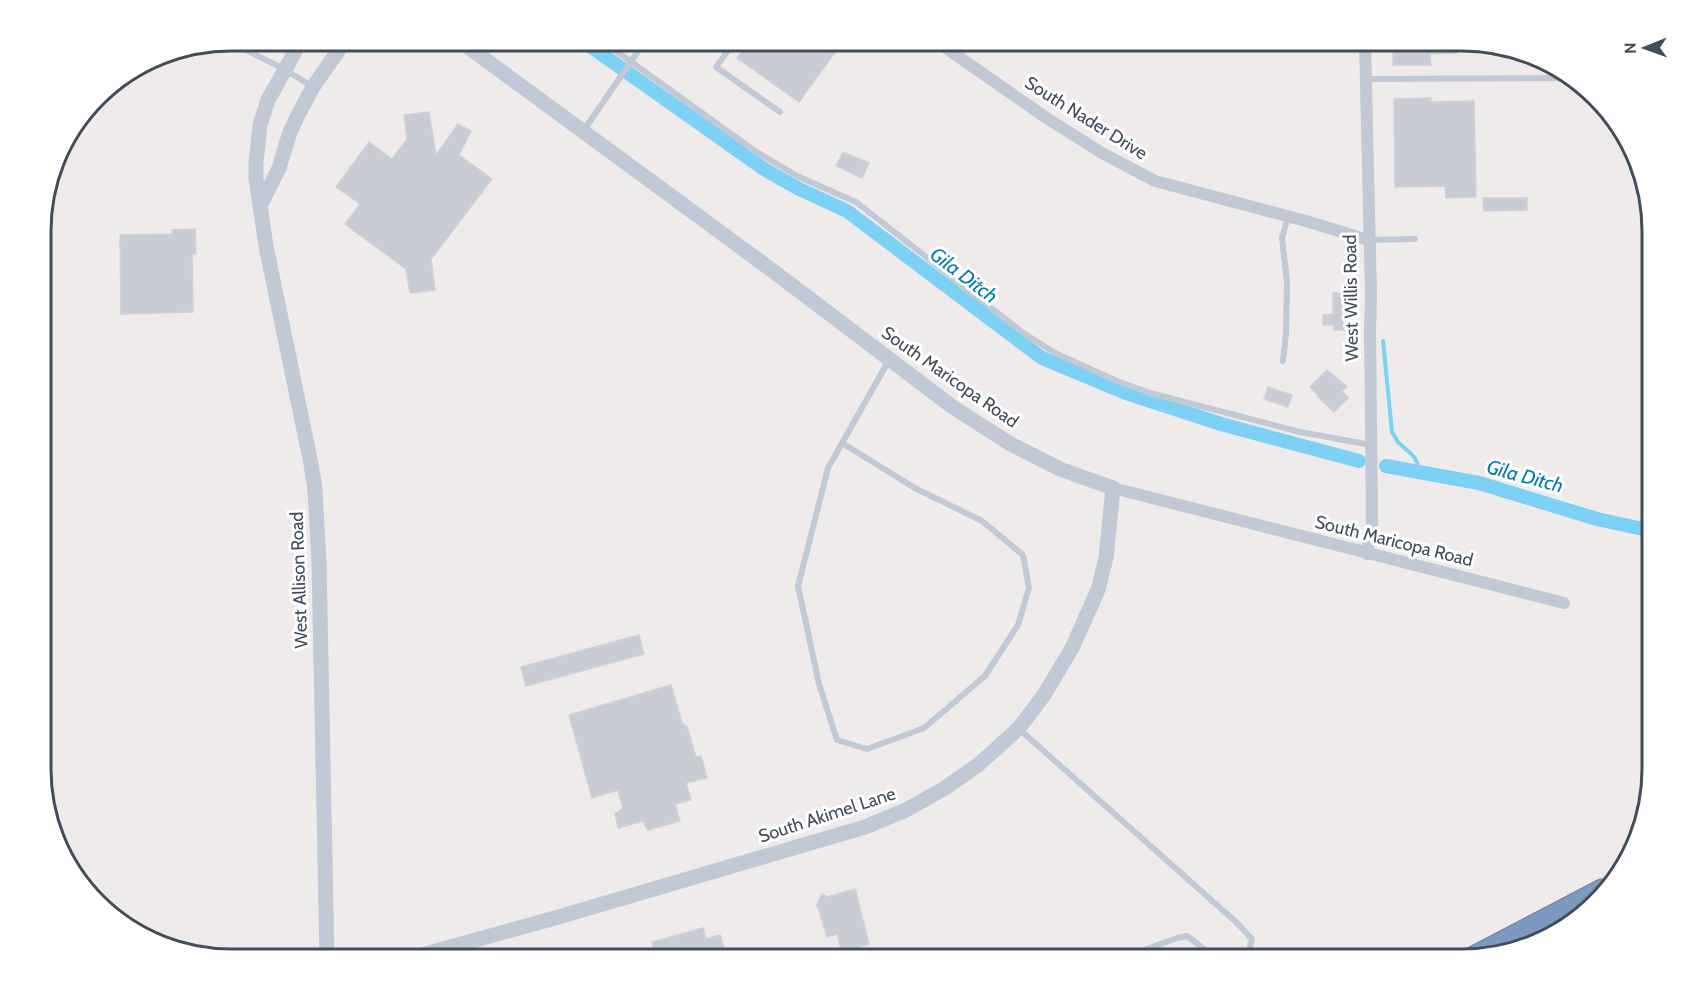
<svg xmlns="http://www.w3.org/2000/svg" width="1693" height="1000" font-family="Cabin,sans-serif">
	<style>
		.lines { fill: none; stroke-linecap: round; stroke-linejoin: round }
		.stream { stroke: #7cd1f4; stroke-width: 4 }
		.canal { stroke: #7cd1f4; stroke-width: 14 }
		.building { fill: #c9ccd4; stroke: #cfd1d8; stroke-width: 1.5 }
		.motorway-casing { stroke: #6983ac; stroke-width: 23 }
		.service { stroke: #c0c9d5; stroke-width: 6 }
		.minor { stroke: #c0c9d5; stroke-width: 12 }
		.tertiary { stroke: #c0c9d5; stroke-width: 15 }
		.motorway { stroke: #7d99c0; stroke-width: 21 }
		.labels { text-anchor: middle; stroke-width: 6; stroke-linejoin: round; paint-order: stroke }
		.street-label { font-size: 18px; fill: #424d5a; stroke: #fff }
		.water-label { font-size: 20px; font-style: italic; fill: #007db0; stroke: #fff }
		.rim { fill: none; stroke: #424d5a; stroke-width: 3 }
	</style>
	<rect width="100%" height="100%" fill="#efebeb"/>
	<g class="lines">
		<!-- stream -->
		<path class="stream" d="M 1383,341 L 1392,432 C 1393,433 1397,440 1397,441 C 1406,451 1420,456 1418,472"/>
		<!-- canal -->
		<g class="canal">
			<path d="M 583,41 L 764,169 L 799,189 L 847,211 L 1042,358 L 1126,393 L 1221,424 L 1359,461"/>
			<path d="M 1386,466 L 1479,483 L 1597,519 L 1652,531"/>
		</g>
	</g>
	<!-- building -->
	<g class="building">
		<path d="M 750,40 L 844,40 L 799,102 L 737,58 Z"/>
		<path d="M 1393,40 L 1457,40 L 1457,53 L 1430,54 L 1431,65 L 1393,65 Z"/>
		<path d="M 1431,98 L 1431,102 L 1474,101 L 1476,197 L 1446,198 L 1445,186 L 1395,187 L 1394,99 Z"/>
		<path d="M 429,112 L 436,155 L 458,124 L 471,131 L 459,155 L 492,179 L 431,259 L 435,290 L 410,293 L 406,269 L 345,224 L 360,204 L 336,187 L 369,142 L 392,159 L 407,139 L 404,115 Z"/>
		<path d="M 843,152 L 869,163 L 862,178 L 836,166 Z"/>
		<path d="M 1483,198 L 1527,198 L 1527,210 L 1484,211 Z"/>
		<path d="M 195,229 L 196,254 L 192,254 L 193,312 L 121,314 L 120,235 L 173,234 L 172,230 Z"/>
		<path d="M 1333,293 L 1348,293 L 1349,330 L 1334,330 L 1334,325 L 1323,325 L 1323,315 L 1333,314 Z"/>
		<path d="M 1327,370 L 1347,387 L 1342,391 L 1348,398 L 1334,412 L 1317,396 L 1318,395 L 1310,387 Z"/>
		<path d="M 1268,387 L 1292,395 L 1288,407 L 1264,399 Z"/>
		<path d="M 639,635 L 644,654 L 526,686 L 521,667 Z"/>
		<path d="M 671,685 L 682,723 L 687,727 L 696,757 L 701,756 L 707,778 L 686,783 L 691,800 L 675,804 L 680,821 L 648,830 L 643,821 L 618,828 L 615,814 L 623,808 L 618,790 L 592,798 L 569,715 Z"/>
		<path d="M 855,889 L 869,944 L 842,952 L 837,934 L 827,937 L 818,907 L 816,906 L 822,894 L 827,897 Z"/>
		<path d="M 703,928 L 706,939 L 720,935 L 727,959 L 657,959 L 652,942 Z"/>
	</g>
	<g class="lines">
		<defs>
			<g id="motorway">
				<path d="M 1553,935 L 1559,932"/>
				<path d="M 1470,959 L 1602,890"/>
			</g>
		</defs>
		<!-- motorway casing -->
		<use href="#motorway" class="motorway-casing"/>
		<!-- service -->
		<g class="service">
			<path d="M 246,41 L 242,48 L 284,69 L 313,87"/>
			<path d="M 602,41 L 755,151 L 797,176 L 856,202 L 1022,332 L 1055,353 L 1117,381 L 1150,393 L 1300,432 L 1371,445"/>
			<path d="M 735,41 L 716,67 L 780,112"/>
			<path d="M 483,57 L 495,41"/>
			<path d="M 1366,79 L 1571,78"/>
			<path d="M 584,130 L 645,41"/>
			<path d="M 1368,240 L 1415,239"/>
			<path d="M 1283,361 L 1286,334 L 1287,282 L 1282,238 L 1288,217"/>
			<path d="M 842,443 L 915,488 L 982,521 L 1023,555 L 1029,588 L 1018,625 L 985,676 L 924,728 L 867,749 L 837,740 L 819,684 L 798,586 L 828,468 L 889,360"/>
			<path d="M 1019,729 L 1236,922 L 1252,939 L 1248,954 L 1240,959"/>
			<path d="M 1119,959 L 1177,938 L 1187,936 L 1217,959"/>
		</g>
		<!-- minor -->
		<g class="minor">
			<path d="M 936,41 L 1045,117 L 1102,153 L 1155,181 L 1306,221 L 1368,240"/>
			<path d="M 1365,41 L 1371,296 L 1370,330 L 1372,524 L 1367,554"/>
			<path d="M 1113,488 L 1564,603"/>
		</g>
		<!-- tertiary -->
		<g class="tertiary">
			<path d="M 301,41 L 268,100 L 260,125 L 256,163 L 256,179 L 266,246 L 311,464 L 315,490 L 319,562 L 327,959"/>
			<path d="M 261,204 L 279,168 L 290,132 L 298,115 L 313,87 L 345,41"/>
			<path d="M 407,959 L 555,918 L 865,827 L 906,810 L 945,788 L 978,765 L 1019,728 L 1044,695 L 1072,648 L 1098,590 L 1106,558 L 1113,488 L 1060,469 L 1009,443 L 954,408 L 769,268 L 460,41"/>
		</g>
		<!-- motorway -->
		<use href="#motorway" class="motorway"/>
	</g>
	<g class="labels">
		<!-- street labels -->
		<g class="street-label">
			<text transform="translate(1086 118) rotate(32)" y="6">South Nader Drive</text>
			<text transform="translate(1351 298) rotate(-91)" y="6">West Willis Road</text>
			<text transform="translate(950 377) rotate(35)" y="6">South Maricopa Road</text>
			<text transform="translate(1394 541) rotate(14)" y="6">South Maricopa Road</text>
			<text transform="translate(299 580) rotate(-92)" y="6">West Allison Road</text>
			<text transform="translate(827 815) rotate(-18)" y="6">South Akimel Lane</text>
		</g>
		<!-- water labels -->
		<g class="water-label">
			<text transform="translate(964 275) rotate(37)" y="7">Gila Ditch</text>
			<text transform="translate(1525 476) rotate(15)" y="7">Gila Ditch</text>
		</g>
	</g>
	<!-- crop -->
	<path d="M0 0H1693V1000H0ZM231 51H1462A180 180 0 0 1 1642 231V769A180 180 0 0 1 1462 949H231A180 180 0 0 1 51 769V231A180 180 0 0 1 231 51Z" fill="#fff" fill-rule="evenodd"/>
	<path class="rim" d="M231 51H1462A180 180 0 0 1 1642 231V769A180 180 0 0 1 1462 949H231A180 180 0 0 1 51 769V231A180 180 0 0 1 231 51Z"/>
	<!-- north arrow -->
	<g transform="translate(1645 48) rotate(269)" stroke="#ffffff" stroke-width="4.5" paint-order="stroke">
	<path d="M0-4.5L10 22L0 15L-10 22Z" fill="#424d5a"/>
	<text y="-9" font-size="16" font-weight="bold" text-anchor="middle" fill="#424d5a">N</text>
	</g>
</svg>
